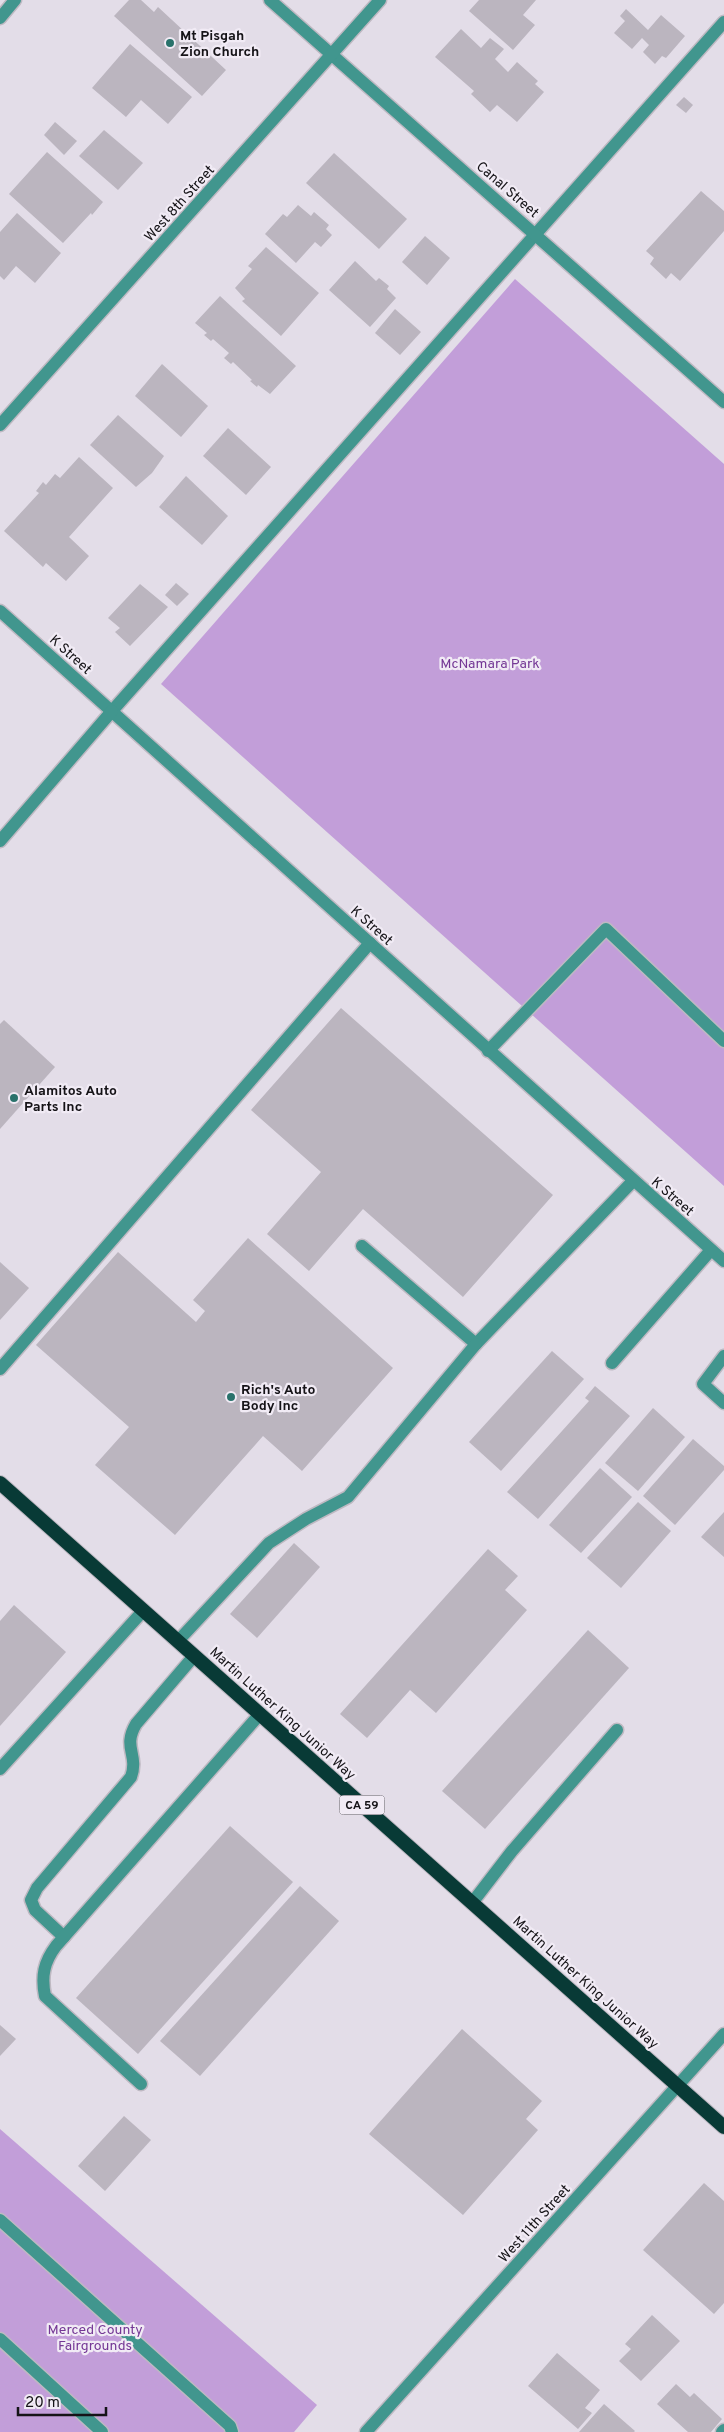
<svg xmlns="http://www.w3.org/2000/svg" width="724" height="2432" font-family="Overpass,sans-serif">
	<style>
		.green { fill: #c29ed9 }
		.building { fill: #bbb5bf }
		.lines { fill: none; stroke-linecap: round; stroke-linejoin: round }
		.service-casing { stroke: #beb9c2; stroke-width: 15 }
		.minor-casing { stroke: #beb9c2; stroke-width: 15 }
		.trunk-casing { stroke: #beb9c2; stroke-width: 16 }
		.service { stroke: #41968e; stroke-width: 12 }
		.minor { stroke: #41968e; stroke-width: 12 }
		.trunk { stroke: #083a36; stroke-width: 14 }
		.poi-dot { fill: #29726b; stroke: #f1ebf5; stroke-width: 2 }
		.labels { text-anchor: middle; stroke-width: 4.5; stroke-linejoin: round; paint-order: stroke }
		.shield { fill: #f1ebf5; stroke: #57545a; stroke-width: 1 }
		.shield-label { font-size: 12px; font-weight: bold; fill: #151317 }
		.poi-label { font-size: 14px; font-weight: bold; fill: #151317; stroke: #f1ebf5; text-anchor: start }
		.street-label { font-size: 14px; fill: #151317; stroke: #f1ebf5 }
		.park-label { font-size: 14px; fill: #743795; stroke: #f1ebf5 }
	</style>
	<rect width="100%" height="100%" fill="#e3dde8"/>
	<!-- green -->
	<g class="green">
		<path d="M 515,279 L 724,464 L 724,1186 L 161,684 Z"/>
		<path d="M 0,2129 L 317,2405 L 294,2432 L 0,2432 Z"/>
	</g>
	<!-- building -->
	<g class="building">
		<path d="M 129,0 L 141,0 L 154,12 L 158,7 L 226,70 L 202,96 L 114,16 Z"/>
		<path d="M 479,0 L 536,0 L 523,15 L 535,25 L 513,50 L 469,11 Z"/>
		<path d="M 626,9 L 648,30 L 661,15 L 685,36 L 666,58 L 662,56 L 655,64 L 643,52 L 649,45 L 642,38 L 632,49 L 614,33 L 625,21 L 620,16 Z"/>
		<path d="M 461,29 L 481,48 L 490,38 L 504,49 L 495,59 L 508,72 L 517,62 L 538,81 L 535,84 L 544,92 L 517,122 L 497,105 L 490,112 L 471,94 L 474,91 L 435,57 Z"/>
		<path d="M 130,44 L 192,97 L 168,124 L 141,100 L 126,117 L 92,88 Z"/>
		<path d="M 684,97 L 693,105 L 686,113 L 676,105 Z"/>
		<path d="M 55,122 L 77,141 L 64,155 L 44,135 Z"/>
		<path d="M 104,130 L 143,163 L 118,190 L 79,156 Z"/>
		<path d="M 47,152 L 103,202 L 92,215 L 91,213 L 63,243 L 9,194 Z"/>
		<path d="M 334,153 L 407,219 L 379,249 L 306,183 Z"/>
		<path d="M 701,191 L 724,211 L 724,231 L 680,281 L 671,273 L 666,279 L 650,264 L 654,258 L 646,251 Z"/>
		<path d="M 298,205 L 311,216 L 314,212 L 329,225 L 326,229 L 332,235 L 321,247 L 315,242 L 296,263 L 265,234 L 283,214 L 287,217 Z"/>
		<path d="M 17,213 L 61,253 L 35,283 L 16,266 L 4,280 L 0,276 L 0,232 Z"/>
		<path d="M 425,236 L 450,258 L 427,285 L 402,262 Z"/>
		<path d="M 266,247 L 319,293 L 281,336 L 242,301 L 245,299 L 235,288 L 252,269 L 248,266 Z"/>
		<path d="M 355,261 L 376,281 L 379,278 L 389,286 L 387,289 L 396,298 L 370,327 L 329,290 Z"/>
		<path d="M 220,296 L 296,366 L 270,394 L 258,385 L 257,387 L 250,381 L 252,380 L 233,362 L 231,364 L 224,358 L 229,353 L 213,339 L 211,341 L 204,335 L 207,333 L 195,323 Z"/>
		<path d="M 395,309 L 421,332 L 400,355 L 375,333 Z"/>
		<path d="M 162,364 L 208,406 L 181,437 L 135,396 Z"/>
		<path d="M 118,415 L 164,456 L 152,473 L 136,487 L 90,445 Z"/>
		<path d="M 228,428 L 271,467 L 246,495 L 203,456 Z"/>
		<path d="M 79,457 L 113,488 L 69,537 L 89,556 L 66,581 L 46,563 L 43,567 L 4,531 L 39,493 L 36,491 L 43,482 L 46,485 L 55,474 L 60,478 Z"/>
		<path d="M 186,476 L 228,516 L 202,545 L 159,507 Z"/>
		<path d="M 176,583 L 189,594 L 177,606 L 165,595 Z"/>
		<path d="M 140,584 L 168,607 L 130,646 L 115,632 L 120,628 L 108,618 Z"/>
		<path d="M 341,1008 L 553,1195 L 463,1297 L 363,1209 L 309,1271 L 267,1234 L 321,1172 L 251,1110 Z"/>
		<path d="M 4,1020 L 55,1067 L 0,1129 L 0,1024 Z"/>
		<path d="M 248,1238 L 393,1368 L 302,1471 L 263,1436 L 175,1535 L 95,1465 L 129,1427 L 36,1345 L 118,1252 L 196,1322 L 205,1311 L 193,1300 Z"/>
		<path d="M 0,1262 L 29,1288 L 0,1320 Z"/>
		<path d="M 552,1351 L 584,1379 L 501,1471 L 469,1442 Z"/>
		<path d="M 595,1386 L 630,1416 L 538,1519 L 507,1492 L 589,1401 L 585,1398 Z"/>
		<path d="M 653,1408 L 685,1437 L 638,1491 L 605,1463 Z"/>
		<path d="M 693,1439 L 724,1466 L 724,1470 L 675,1525 L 643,1496 Z"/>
		<path d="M 600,1468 L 632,1497 L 581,1553 L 549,1525 Z"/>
		<path d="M 638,1502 L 671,1531 L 621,1588 L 587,1558 Z"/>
		<path d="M 724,1512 L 724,1557 L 701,1537 Z"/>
		<path d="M 294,1543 L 320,1567 L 257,1638 L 230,1614 Z"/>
		<path d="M 488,1549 L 518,1576 L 505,1590 L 527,1610 L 436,1713 L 410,1690 L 367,1738 L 340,1714 Z"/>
		<path d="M 14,1605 L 66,1652 L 0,1726 L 0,1621 Z"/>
		<path d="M 588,1630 L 629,1668 L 485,1829 L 442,1791 Z"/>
		<path d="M 230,1826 L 293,1882 L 138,2054 L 76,1998 Z"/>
		<path d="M 300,1886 L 339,1921 L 200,2076 L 160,2041 Z"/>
		<path d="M 0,2025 L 16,2039 L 0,2056 Z"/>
		<path d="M 462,2029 L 542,2101 L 526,2119 L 538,2130 L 463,2215 L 369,2134 Z"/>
		<path d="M 124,2116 L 151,2140 L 105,2191 L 78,2166 Z"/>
		<path d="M 704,2183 L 724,2201 L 724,2303 L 714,2314 L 643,2250 Z"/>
		<path d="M 652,2315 L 680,2341 L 641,2381 L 619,2361 L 631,2349 L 625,2344 Z"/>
		<path d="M 557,2353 L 600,2390 L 585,2408 L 592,2413 L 578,2429 L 528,2386 Z"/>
		<path d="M 676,2384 L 690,2397 L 694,2393 L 722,2419 L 711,2432 L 688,2432 L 657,2404 Z"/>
		<path d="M 604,2404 L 635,2431 L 634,2432 L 579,2432 Z"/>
	</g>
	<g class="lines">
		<defs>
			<g id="service">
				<path d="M 0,18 L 15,0"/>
				<path d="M 112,711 L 724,22"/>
				<path d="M 488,1051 L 606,929 L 724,1041"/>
				<path d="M 362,1246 L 476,1344 L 633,1181"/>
				<path d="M 724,1356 L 703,1384 L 724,1403"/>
				<path d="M 612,1363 L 711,1250"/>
				<path d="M 0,1369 L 370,943"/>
				<path d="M 178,1641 L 269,1543 L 306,1519 L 348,1497 L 476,1344"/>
				<path d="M 0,1769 L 143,1611"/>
				<path d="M 472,1903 L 512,1851 L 617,1730"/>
				<path d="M 64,1937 L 35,1910 L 31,1900 L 37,1888 L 131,1777 C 139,1754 122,1748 136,1724 L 194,1656"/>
				<path d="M 141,2084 L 45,1996 C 41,1976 44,1962 56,1946 L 260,1714"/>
				<path d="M 0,2220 L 230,2426 L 232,2432"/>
				<path d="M 0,2339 L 102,2432"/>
				<path d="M 722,2432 L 724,2430"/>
			</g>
			<g id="minor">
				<path d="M 270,0 L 724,402"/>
				<path d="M 0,425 L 380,0"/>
				<path d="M 0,611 L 724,1261"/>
				<path d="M 0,841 L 112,711"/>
				<path d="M 366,2432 L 724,2034"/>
			</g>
			<path id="trunk" d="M 0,1483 L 724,2127"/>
		</defs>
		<!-- service casing -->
		<use href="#service" class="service-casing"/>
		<!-- minor casing -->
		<use href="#minor" class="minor-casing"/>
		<!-- trunk casing -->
		<use href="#trunk" class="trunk-casing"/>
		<!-- service -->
		<use href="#service" class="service"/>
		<!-- minor -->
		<use href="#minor" class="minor"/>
		<!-- trunk -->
		<use href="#trunk" class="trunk"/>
	</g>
	<!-- markers -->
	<g class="poi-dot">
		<circle cx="170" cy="43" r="5"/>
		<circle cx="14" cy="1098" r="5"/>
		<circle cx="231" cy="1397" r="5"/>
	</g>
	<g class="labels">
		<!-- shield labels -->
		<rect class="shield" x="339.5" y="1795.5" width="45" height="19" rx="4"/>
		<g class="shield-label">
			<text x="362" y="1809">CA 59</text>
		</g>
		<!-- poi labels -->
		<g class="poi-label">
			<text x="180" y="40">Mt Pisgah<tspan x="180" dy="16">Zion Church</tspan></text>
			<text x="24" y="1095">Alamitos Auto<tspan x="24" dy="16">Parts Inc</tspan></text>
			<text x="241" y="1394">Rich's Auto<tspan x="241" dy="16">Body Inc</tspan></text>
		</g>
		<!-- street labels -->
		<g class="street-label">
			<text transform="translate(508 189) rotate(41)" y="5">Canal Street</text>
			<text transform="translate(179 203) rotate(-48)" y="5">West 8th Street</text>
			<text transform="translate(71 654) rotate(42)" y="5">K Street</text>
			<text transform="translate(372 925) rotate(42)" y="5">K Street</text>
			<text transform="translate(673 1196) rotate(41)" y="5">K Street</text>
			<text transform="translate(283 1713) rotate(42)" y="5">Martin Luther King Junior Way</text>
			<text transform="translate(586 1982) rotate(42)" y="5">Martin Luther King Junior Way</text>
			<text transform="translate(534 2223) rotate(-48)" y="5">West 11th Street</text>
		</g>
		<!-- park labels -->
		<g class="park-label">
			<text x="490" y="668">McNamara Park</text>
			<text x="95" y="2334">Merced County<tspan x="95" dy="16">Fairgrounds</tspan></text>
		</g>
	</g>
	<!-- scale -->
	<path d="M18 2407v8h88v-8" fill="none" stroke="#151317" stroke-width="2.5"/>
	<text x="25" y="2407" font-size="15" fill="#151317" stroke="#f1ebf5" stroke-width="4" paint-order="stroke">20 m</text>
</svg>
